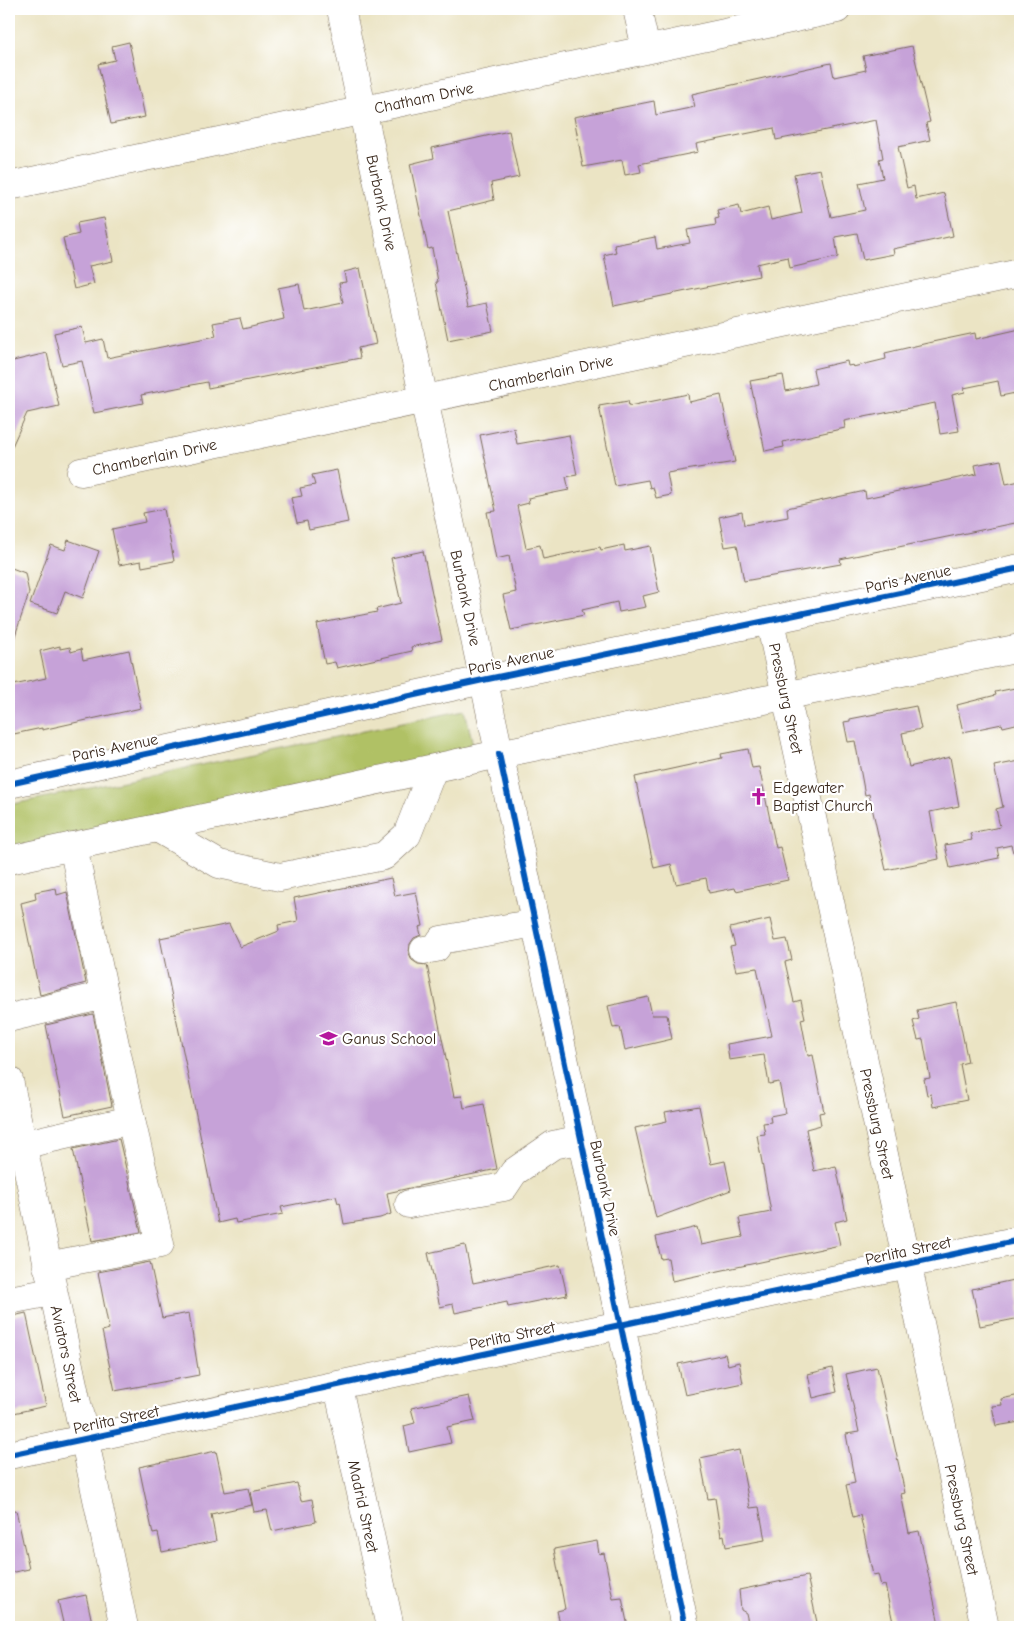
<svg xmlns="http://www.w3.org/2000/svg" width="1029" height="1636" font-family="'Comic Neue',sans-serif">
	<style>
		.green { fill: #b0c165; stroke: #767642 }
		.building { fill: #c6a2d8 }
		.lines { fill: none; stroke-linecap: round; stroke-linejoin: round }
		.minor-casing { stroke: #796b58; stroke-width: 29 }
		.minor { stroke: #fff; stroke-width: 28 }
		.cycleway-casing { stroke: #fff; stroke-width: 9 }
		.cycleway { stroke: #0057b8; stroke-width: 6 }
		.labels { text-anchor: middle; stroke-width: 4.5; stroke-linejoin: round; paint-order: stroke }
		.street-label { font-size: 16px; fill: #3b2a1e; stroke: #fff }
		.poi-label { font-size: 16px; fill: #3b2a1e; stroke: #fff; text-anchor: start }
	</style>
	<rect width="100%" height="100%" fill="#fff"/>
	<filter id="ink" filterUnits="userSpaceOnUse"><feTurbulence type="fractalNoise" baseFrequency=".02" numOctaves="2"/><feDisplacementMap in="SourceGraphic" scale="10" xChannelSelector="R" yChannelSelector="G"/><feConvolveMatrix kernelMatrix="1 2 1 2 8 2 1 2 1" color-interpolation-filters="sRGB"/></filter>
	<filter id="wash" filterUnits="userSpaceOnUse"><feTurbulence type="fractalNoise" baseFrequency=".0096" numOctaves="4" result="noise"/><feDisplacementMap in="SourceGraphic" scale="20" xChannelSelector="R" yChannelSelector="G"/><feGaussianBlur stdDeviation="1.12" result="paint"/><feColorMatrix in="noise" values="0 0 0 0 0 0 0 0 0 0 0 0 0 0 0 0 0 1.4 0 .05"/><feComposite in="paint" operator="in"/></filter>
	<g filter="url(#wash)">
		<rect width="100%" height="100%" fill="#ebe4c4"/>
		<!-- green -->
		<path class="green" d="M 465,710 L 474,749 L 9,848 L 9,805 Z"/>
		<g id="blocks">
			<!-- building -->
			<g class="building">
				<path d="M 129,42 L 145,117 L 111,124 L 98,64 L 115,60 L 112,46 Z"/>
				<path d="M 912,46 L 930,122 L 926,123 L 930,140 L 898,147 L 907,188 L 914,186 L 916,199 L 944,193 L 953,236 L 893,249 L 894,254 L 863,260 L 857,233 L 835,237 L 838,257 L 790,268 L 788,257 L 757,264 L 759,276 L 614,306 L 604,255 L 616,252 L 614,245 L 655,237 L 657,249 L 690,243 L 687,230 L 716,225 L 715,219 L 719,218 L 717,210 L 739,205 L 741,214 L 768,207 L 771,220 L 802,213 L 794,174 L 820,169 L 831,217 L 865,210 L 859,183 L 883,178 L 879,159 L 883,158 L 876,120 L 776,140 L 774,128 L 696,144 L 698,152 L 639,164 L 641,172 L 625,175 L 622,160 L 583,167 L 574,117 L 654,101 L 656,115 L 695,107 L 692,94 L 831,63 L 834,77 L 866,70 L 863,56 Z"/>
				<path d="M 509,131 L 519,177 L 491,183 L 494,200 L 448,211 L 468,307 L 487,303 L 493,331 L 448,340 L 436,282 L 438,282 L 432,248 L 428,249 L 410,164 L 434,158 L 432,148 Z"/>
				<path d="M 104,218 L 113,261 L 89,266 L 94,284 L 74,289 L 63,238 L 79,234 L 77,223 Z"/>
				<path d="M 360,268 L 376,344 L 358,348 L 360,358 L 208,388 L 207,382 L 141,395 L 143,403 L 94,413 L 82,361 L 62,365 L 54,333 L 82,327 L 86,343 L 103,339 L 107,358 L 216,336 L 213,323 L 240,318 L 243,329 L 284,319 L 278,288 L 299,284 L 304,311 L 343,303 L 339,283 L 346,282 L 344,272 Z"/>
				<path d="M 1020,329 L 1020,392 L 1001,396 L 998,381 L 964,388 L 965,392 L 952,395 L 959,431 L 940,434 L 935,403 L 844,421 L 845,428 L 783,442 L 784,447 L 765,451 L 750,381 L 783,375 L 786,391 L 816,384 L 813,369 L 847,361 L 848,366 L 853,365 L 853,367 L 886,359 L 885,353 L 932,342 L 975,333 L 976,339 Z"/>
				<path d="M 47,353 L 59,406 L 27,413 L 9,453 L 9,362 Z"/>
				<path d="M 688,394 L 689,402 L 721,395 L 735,462 L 667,473 L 671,495 L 656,498 L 653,487 L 650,488 L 648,480 L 615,486 L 599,406 L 628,401 L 629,406 Z"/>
				<path d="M 514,428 L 517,444 L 569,435 L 577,475 L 566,477 L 569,490 L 528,498 L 529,503 L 517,506 L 526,548 L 540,545 L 543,559 L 600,547 L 601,550 L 624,545 L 625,551 L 650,546 L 659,592 L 643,596 L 646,607 L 619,612 L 617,602 L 582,610 L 584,615 L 511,630 L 503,595 L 516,592 L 509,556 L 496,559 L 487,512 L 496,511 L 480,435 Z"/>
				<path d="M 1001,460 L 1006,484 L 1020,481 L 1020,522 L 840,559 L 841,564 L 744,581 L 737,545 L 725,547 L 719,517 L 742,512 L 744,525 L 788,517 L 787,508 L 865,491 L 866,498 L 977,474 L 975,465 Z"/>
				<path d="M 337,470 L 348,522 L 309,530 L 307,521 L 297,523 L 291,498 L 302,496 L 300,488 L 315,485 L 312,475 Z"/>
				<path d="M 164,509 L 174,561 L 142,567 L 141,561 L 119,565 L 112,529 L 145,522 L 143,513 Z"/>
				<path d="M 68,540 L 99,551 L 83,598 L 65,591 L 57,613 L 30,604 L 51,545 L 65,550 Z"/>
				<path d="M 423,551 L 442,640 L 411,647 L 412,651 L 337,668 L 335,662 L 325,664 L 317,624 L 377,612 L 376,609 L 401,603 L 391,558 Z"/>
				<path d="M 9,567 L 25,573 L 29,593 L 12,645 L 9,644 Z"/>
				<path d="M 60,646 L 60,649 L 70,647 L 71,652 L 81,649 L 83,660 L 129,650 L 141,708 L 42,730 L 42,728 L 9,735 L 9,686 L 46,678 L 40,651 Z"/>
				<path d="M 1020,687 L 1020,723 L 1003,727 L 1002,724 L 963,732 L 957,705 L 996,695 L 995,692 Z"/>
				<path d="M 916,706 L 921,729 L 902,733 L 909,767 L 950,757 L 959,806 L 930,812 L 939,859 L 886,870 L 869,794 L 865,795 L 855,741 L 848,742 L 844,722 L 850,721 L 850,719 Z"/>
				<path d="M 748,749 L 752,768 L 759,767 L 776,848 L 780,847 L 788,880 L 736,891 L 735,888 L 709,893 L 706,878 L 676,884 L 671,864 L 654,868 L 635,777 L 722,758 L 721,754 Z"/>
				<path d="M 1020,761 L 1020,851 L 1013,852 L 1011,845 L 997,848 L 999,858 L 950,868 L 945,845 L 972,840 L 970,833 L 1000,827 L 996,809 L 1003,807 L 994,766 Z"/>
				<path d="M 391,878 L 395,896 L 416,892 L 423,926 L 419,927 L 421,935 L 414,938 L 410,944 L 409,953 L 412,960 L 418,964 L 427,965 L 454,1097 L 462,1096 L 464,1108 L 484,1104 L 497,1169 L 387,1193 L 391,1214 L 380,1218 L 344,1224 L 340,1202 L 338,1203 L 336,1196 L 281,1207 L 283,1214 L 236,1223 L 235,1219 L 218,1223 L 160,938 L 229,924 L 240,947 L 279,931 L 278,925 L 298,921 L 294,898 Z"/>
				<path d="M 56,888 L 57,895 L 67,892 L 86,983 L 40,995 L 21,903 L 36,899 L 35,892 Z"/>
				<path d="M 770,919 L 775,941 L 787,939 L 792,960 L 785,962 L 794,1002 L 801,1000 L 805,1018 L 801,1019 L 808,1056 L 813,1055 L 824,1112 L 819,1113 L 821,1125 L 806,1129 L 814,1171 L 836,1166 L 847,1219 L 835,1222 L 840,1245 L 672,1281 L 668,1258 L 661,1259 L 656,1237 L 697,1227 L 701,1245 L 743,1237 L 739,1218 L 771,1212 L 757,1135 L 765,1134 L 763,1123 L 771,1122 L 770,1116 L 785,1113 L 779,1082 L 769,1084 L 764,1055 L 729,1060 L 727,1044 L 772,1036 L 757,968 L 736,971 L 730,947 L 735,946 L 730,928 Z"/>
				<path d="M 648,997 L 652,1015 L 667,1015 L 672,1039 L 625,1050 L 620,1027 L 613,1028 L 608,1006 Z"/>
				<path d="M 956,1002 L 968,1062 L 960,1064 L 967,1100 L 933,1107 L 931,1094 L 927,1095 L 924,1079 L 930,1078 L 923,1039 L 918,1040 L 913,1021 L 919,1019 L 917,1010 Z"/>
				<path d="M 93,1014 L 112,1106 L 65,1116 L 46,1025 Z"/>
				<path d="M 699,1106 L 711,1164 L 725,1161 L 731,1190 L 656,1218 L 635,1128 L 667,1121 L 665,1112 Z"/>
				<path d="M 119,1139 L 141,1232 L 92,1241 L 73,1149 Z"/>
				<path d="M 465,1245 L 473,1283 L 560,1265 L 567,1295 L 508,1307 L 507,1302 L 455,1313 L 453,1304 L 440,1307 L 428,1253 Z"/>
				<path d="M 150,1262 L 162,1318 L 189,1313 L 199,1375 L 115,1391 L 102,1331 L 109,1329 L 98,1272 Z"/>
				<path d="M 1018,1279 L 1020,1318 L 980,1326 L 972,1289 Z"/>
				<path d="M 26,1313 L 46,1406 L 9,1414 L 9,1317 Z"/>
				<path d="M 725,1354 L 728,1365 L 739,1362 L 743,1383 L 685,1395 L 678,1364 Z"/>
				<path d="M 877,1367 L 905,1493 L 901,1494 L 909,1533 L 919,1531 L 939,1624 L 925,1627 L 894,1627 L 885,1585 L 881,1586 L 878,1574 L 873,1575 L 860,1515 L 853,1517 L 846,1485 L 855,1483 L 846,1434 L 859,1432 L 846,1374 Z"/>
				<path d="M 832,1368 L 837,1392 L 813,1398 L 808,1374 Z"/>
				<path d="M 1020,1395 L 1020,1422 L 996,1426 L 992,1406 L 1002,1405 L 1001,1399 Z"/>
				<path d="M 469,1396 L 475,1421 L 447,1427 L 451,1443 L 409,1452 L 404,1426 L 415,1423 L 411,1408 Z"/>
				<path d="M 739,1450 L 750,1508 L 759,1507 L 765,1540 L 726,1547 L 724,1535 L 721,1536 L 715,1498 L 708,1499 L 700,1458 Z"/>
				<path d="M 216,1451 L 225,1492 L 248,1488 L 252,1505 L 211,1514 L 216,1541 L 162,1552 L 158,1533 L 153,1534 L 139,1467 Z"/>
				<path d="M 297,1483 L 301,1501 L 312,1499 L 316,1522 L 272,1531 L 267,1510 L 254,1512 L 250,1492 Z"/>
				<path d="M 16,1510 L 29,1569 L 9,1573 L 9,1511 Z"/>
				<path d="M 597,1541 L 599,1554 L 604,1553 L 613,1599 L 622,1598 L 628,1627 L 561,1627 L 557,1611 L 565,1609 L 554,1549 Z"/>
				<path d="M 807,1576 L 818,1627 L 749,1627 L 746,1613 L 741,1610 L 739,1590 Z"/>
				<path d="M 86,1595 L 93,1627 L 64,1627 L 58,1601 Z"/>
			</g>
		</g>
	</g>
	<g filter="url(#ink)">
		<use href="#blocks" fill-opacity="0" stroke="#796b58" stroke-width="1"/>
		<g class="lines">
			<defs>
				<g id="minor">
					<path id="s1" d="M 341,9 L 685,1627"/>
					<path d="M 637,9 L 646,49"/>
					<path id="s2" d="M 9,186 L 837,9"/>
					<path id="s3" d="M 81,472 L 1020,273"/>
					<path id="s4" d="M 770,621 L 985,1627"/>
					<path d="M 9,784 L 483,680 L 1020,568"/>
					<path d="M 157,828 L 219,864 L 280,877 L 384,856 L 407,835 L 433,769"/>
					<path d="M 9,860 L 499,754 L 1020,648"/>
					<path d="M 424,950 L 436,948 L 441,940 L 535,923"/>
					<path d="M 9,1018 L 105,995"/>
					<path id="s5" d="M 9,1080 L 124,1627"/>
					<path d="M 21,1145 L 131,1120 L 73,846"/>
					<path d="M 409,1204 L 504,1187 L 514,1172 L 553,1145 L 582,1139"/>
					<path d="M 47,1266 L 160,1244 L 131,1120"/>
					<path d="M 9,1300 L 52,1292"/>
					<path id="s6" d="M 338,1387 L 390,1627"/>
					<path d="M 9,1455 L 1020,1240"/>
				</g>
			</defs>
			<!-- minor casing -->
			<use href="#minor" class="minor-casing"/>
			<!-- minor -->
			<use href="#minor" class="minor"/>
			<defs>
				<g id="cycleway">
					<path d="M 499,754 L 685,1627"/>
					<path d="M 9,784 L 483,680 L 1020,568"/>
					<path d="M 9,1455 L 1020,1240"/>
				</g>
			</defs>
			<!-- cycleway casing -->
			<use href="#cycleway" class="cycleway-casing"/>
			<!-- cycleway -->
			<use href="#cycleway" class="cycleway"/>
		</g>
	</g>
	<!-- icons -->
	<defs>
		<symbol id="church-bare" viewBox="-9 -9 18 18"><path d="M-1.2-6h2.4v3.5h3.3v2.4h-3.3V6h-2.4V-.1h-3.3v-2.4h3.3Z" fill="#b5179e" stroke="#fff" stroke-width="2.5" paint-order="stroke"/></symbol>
		<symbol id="school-bare" viewBox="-9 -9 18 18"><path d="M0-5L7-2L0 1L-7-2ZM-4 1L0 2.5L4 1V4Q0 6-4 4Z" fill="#b5179e" stroke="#fff" stroke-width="2.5" paint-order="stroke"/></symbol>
	</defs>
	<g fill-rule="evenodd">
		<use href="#church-bare" x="746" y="784" width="25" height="25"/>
		<use href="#school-bare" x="316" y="1026" width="25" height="25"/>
	</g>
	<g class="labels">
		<!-- street labels -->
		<g class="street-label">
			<text dy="6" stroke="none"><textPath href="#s2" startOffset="424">Chatham Drive</textPath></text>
			<text dy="6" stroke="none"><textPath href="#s1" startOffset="198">Burbank Drive</textPath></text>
			<text dy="6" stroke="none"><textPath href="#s3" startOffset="480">Chamberlain Drive</textPath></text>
			<text dy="6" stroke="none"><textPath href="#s3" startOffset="75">Chamberlain Drive</textPath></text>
			<text transform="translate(908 578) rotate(-12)" y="6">Paris Avenue</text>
			<text dy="6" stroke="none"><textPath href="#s1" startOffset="602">Burbank Drive</textPath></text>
			<text transform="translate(511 660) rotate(-12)" y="6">Paris Avenue</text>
			<text dy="6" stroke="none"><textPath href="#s4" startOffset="79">Pressburg Street</textPath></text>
			<text transform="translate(115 747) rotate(-12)" y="6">Paris Avenue</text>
			<text dy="6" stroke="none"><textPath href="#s4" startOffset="514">Pressburg Street</textPath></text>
			<text transform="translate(606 1188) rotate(78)" y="6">Burbank Drive</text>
			<text transform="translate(908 1250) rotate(-12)" y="6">Perlita Street</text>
			<text transform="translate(512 1335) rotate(-12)" y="6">Perlita Street</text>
			<text dy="6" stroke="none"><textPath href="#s5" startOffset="280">Aviators Street</textPath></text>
			<text transform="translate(116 1419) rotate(-12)" y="6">Perlita Street</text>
			<text dy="6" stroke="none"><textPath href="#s6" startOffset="122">Madrid Street</textPath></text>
			<text dy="6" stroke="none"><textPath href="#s4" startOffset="919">Pressburg Street</textPath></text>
		</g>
		<!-- poi labels -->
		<g class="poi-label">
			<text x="773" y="793">Edgewater<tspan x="773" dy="18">Baptist Church</tspan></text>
			<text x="342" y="1044">Ganus School</text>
		</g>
	</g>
	<!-- margin -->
	<rect width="1029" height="1636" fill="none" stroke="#fff" stroke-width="30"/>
</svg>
